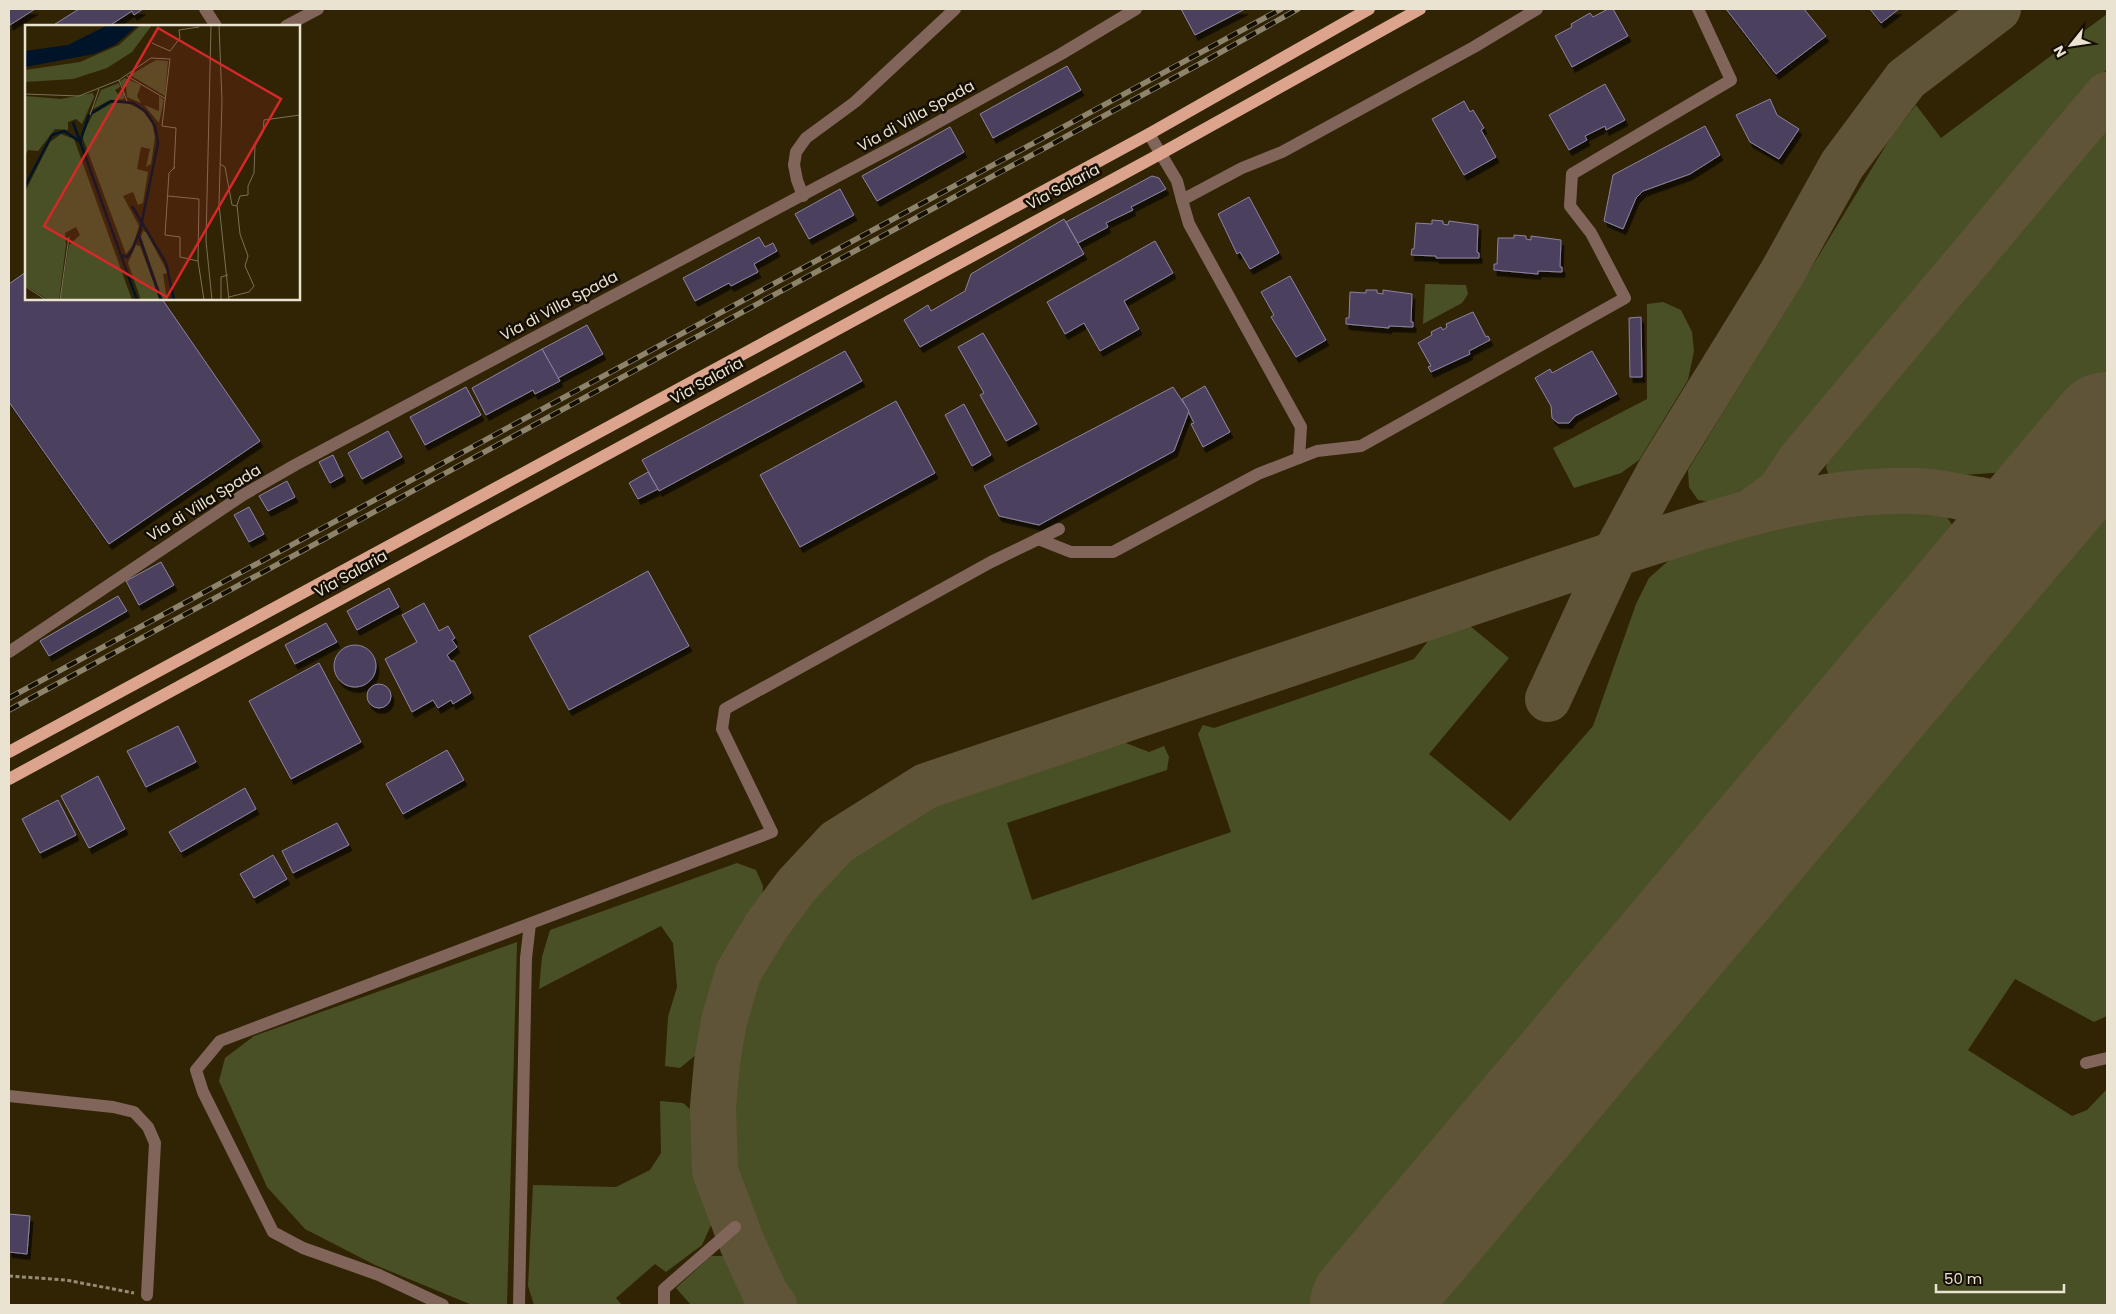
<svg xmlns="http://www.w3.org/2000/svg" width="2116" height="1314" font-family="Poppins,sans-serif">
	<style>
		.green { fill: #4a5025 }
		.lines { fill: none; stroke-linecap: round; stroke-linejoin: round }
		.taxiway { stroke: #5f5438; stroke-width: 46 }
		.runway { stroke: #5f5438; stroke-width: 114 }
		.building { fill: #4b405d; stroke: #8e82a2; filter: url(#shadow) }
		.path { stroke: #968c74; stroke-width: 3; stroke-dasharray: 4 2.5; stroke-linecap: butt }
		.minor { stroke: #81655a; stroke-width: 12 }
		.major { stroke: #dda48d; stroke-width: 12 }
		.rail-casing { stroke: #8e846c; stroke-width: 5.5 }
		.rail { stroke: #140e03; stroke-width: 4; stroke-dasharray: 11; stroke-linecap: butt }
		.labels { text-anchor: middle; stroke-width: 5; stroke-linejoin: round; paint-order: stroke }
		.street-label { font-size: 15px; fill: #ebe3d2; stroke: #140e03 }
		.inset-river { fill: none; stroke: #001429; stroke-width: 2.5 }
		.inset-road { fill: none; stroke: #7b7057; stroke-width: 1 }
		.view { fill: #d62828; fill-opacity: 0.15; stroke: #d62828; stroke-width: 2.5 }
		.inset-edge { fill: none; stroke: #ebe3d2; stroke-width: 2.5 }
	</style>
	<defs>
		<filter id="shadow"><feDropShadow dx="3" dy="5.5" stdDeviation="0" flood-color="#0009"/></filter>
	</defs>
	<rect width="100%" height="100%" fill="#302405"/>
	<!-- green -->
	<g class="green">
		<path d="M 2107,14 L 2107,69 L 1756,489 C 1741,505 1718,503 1698,500 L 1689,487 L 1688,470 L 1891,137 L 1916,105 L 1941,138 Z"/>
		<path d="M 2107,120 L 2107,370 L 2022,471 L 1843,483 L 1829,476 L 1826,467 L 1830,454 Z"/>
		<path d="M 1425,284 L 1466,285 L 1468,294 L 1462,303 L 1423,324 Z"/>
		<path d="M 1663,302 L 1681,310 L 1692,332 L 1694,351 L 1688,380 L 1639,460 L 1621,473 L 1574,488 L 1553,448 L 1647,399 L 1647,304 Z"/>
		<path d="M 2107,497 L 2107,1016 L 2094,1022 L 2015,979 L 1968,1050 L 2072,1116 L 2087,1110 L 2107,1089 L 2107,1305 L 1426,1305 Z"/>
		<path d="M 1918,509 L 1942,511 C 1953,524 1958,533 1958,550 L 1319,1305 L 790,1305 C 764,1262 742,1216 733,1166 C 722,1105 734,1019 762,964 C 776,937 797,914 816,891 C 823,883 829,873 837,866 C 852,853 872,840 889,830 C 960,788 1041,767 1118,740 L 1149,752 L 1164,746 L 1169,757 L 1167,770 L 1007,823 L 1032,900 L 1231,832 L 1198,734 L 1203,725 L 1214,728 L 1414,659 L 1435,632 L 1470,626 L 1509,658 L 1429,754 L 1510,821 L 1593,726 L 1636,604 L 1649,578 L 1676,554 L 1743,529 L 1850,511 Z"/>
		<path d="M 737,863 L 756,870 L 763,886 L 762,903 L 718,990 L 703,1049 L 680,1068 L 665,1066 L 668,1017 L 677,987 L 673,943 L 661,926 L 539,989 L 542,957 L 550,930 Z"/>
		<path d="M 517,942 L 507,1305 L 472,1305 L 375,1265 L 305,1229 L 267,1187 L 219,1081 L 225,1058 L 254,1036 Z"/>
		<path d="M 660,1101 L 683,1103 L 698,1116 L 702,1165 L 712,1223 L 702,1245 L 666,1272 L 655,1264 L 616,1298 L 622,1305 L 534,1305 L 528,1286 L 533,1185 L 616,1187 L 650,1170 L 661,1153 Z"/>
		<path d="M 711,1256 L 728,1256 L 754,1305 L 691,1305 L 676,1288 Z"/>
	</g>
	<g class="lines">
		<!-- taxiway -->
		<g class="taxiway">
			<path d="M 1979,500 C 2015,507 2033,503 2063,482"/>
			<path d="M 1750,513 L 1780,491 L 1801,459 L 2107,95"/>
			<path d="M 1548,699 L 1615,554 L 1661,469 L 1782,273 L 1842,165 L 1906,79 L 1998,9"/>
			<path d="M 774,1305 L 766,1295 L 742,1243 L 715,1171 L 713,1106 L 717,1062 L 724,1021 L 738,973 L 767,925 L 796,886 L 837,842 L 926,786 L 1615,554 C 1710,523 1817,487 1919,491 C 1938,492 1959,497 1979,500 C 1995,526 2000,536 1993,567"/>
		</g>
		<!-- runway -->
		<path class="runway" d="M 1367,1305 L 2107,429"/>
	</g>
	<!-- building -->
	<g class="building">
		<path d="M 9,9 L 35,9 L 10,25 Z"/>
		<path d="M 79,9 L 143,9 L 134,15 L 132,11 L 109,26 L 52,26 Z"/>
		<path d="M 1181,9 L 1245,9 L 1195,35 Z"/>
		<path d="M 1608,9 L 1613,9 L 1628,36 L 1572,67 L 1555,36 L 1572,27 L 1571,24 L 1590,13 L 1593,17 Z"/>
		<path d="M 1726,9 L 1804,9 L 1826,36 L 1776,74 Z"/>
		<path d="M 1870,9 L 1899,9 L 1881,23 Z"/>
		<path d="M 1067,66 L 1081,90 L 993,138 L 980,114 Z"/>
		<path d="M 1605,84 L 1625,120 L 1606,130 L 1605,126 L 1585,136 L 1587,140 L 1569,150 L 1549,115 Z"/>
		<path d="M 1770,99 L 1777,115 L 1799,129 L 1779,159 L 1750,142 L 1736,115 Z"/>
		<path d="M 1464,101 L 1470,112 L 1473,110 L 1484,128 L 1481,130 L 1496,157 L 1464,175 L 1432,119 Z"/>
		<path d="M 1705,126 L 1720,155 L 1690,174 L 1643,191 L 1636,198 L 1623,229 L 1604,221 L 1613,175 Z"/>
		<path d="M 950,127 L 964,152 L 877,201 L 862,176 Z"/>
		<path d="M 1152,176 L 1159,178 L 1166,189 L 1131,207 L 1133,210 L 1106,223 L 1108,227 L 1078,243 L 1066,222 Z"/>
		<path d="M 840,189 L 854,215 L 809,239 L 795,214 Z"/>
		<path d="M 1249,197 L 1279,253 L 1250,269 L 1240,252 L 1237,254 L 1218,214 Z"/>
		<path d="M 1064,219 L 1084,254 L 920,347 L 904,320 L 928,305 L 931,311 L 965,291 L 971,274 Z"/>
		<path d="M 1432,220 L 1443,221 L 1443,224 L 1448,225 L 1449,221 L 1478,225 L 1477,252 L 1479,253 L 1479,258 L 1436,258 L 1436,256 L 1411,255 L 1412,249 L 1414,249 L 1416,223 L 1432,224 Z"/>
		<path d="M 1514,235 L 1526,236 L 1526,239 L 1531,240 L 1531,236 L 1561,240 L 1560,267 L 1562,267 L 1562,272 L 1538,271 L 1538,274 L 1494,270 L 1494,264 L 1497,264 L 1498,238 L 1514,238 Z"/>
		<path d="M 759,237 L 765,247 L 773,243 L 777,251 L 754,264 L 758,272 L 731,286 L 729,283 L 695,301 L 683,278 Z"/>
		<path d="M 1155,241 L 1173,273 L 1124,301 L 1139,329 L 1100,351 L 1084,323 L 1065,334 L 1047,302 Z"/>
		<path d="M 26,272 L 26,299 L 162,299 L 260,441 L 109,544 L 9,402 L 9,284 Z"/>
		<path d="M 1290,276 L 1326,340 L 1296,357 L 1271,317 L 1274,315 L 1261,292 Z"/>
		<path d="M 1366,290 L 1377,290 L 1377,293 L 1383,294 L 1383,290 L 1412,294 L 1411,322 L 1413,322 L 1413,327 L 1389,326 L 1389,328 L 1346,324 L 1346,318 L 1349,318 L 1350,292 L 1366,293 Z"/>
		<path d="M 1473,312 L 1486,337 L 1488,336 L 1490,340 L 1469,351 L 1470,354 L 1431,372 L 1428,367 L 1431,366 L 1418,343 L 1432,335 L 1431,332 L 1441,327 L 1443,330 L 1447,327 L 1446,324 Z"/>
		<path d="M 1641,317 L 1642,377 L 1630,377 L 1629,318 Z"/>
		<path d="M 587,325 L 603,354 L 558,378 L 542,349 Z"/>
		<path d="M 983,333 L 1037,424 L 1006,441 L 980,395 L 984,393 L 958,347 Z"/>
		<path d="M 542,349 L 560,381 L 535,394 L 533,390 L 486,415 L 472,388 Z"/>
		<path d="M 845,351 L 862,381 L 659,491 L 642,460 Z"/>
		<path d="M 1592,351 L 1617,394 L 1575,416 L 1569,423 L 1558,423 L 1552,418 L 1551,406 L 1535,378 L 1550,369 L 1552,373 Z"/>
		<path d="M 1205,386 L 1230,432 L 1203,447 L 1191,424 L 1194,423 L 1182,399 Z"/>
		<path d="M 466,387 L 481,415 L 425,445 L 410,417 Z"/>
		<path d="M 1173,387 L 1189,411 L 1174,451 L 1039,525 L 999,516 L 984,486 Z"/>
		<path d="M 896,401 L 935,473 L 800,547 L 760,475 Z"/>
		<path d="M 964,404 L 991,455 L 972,466 L 945,415 Z"/>
		<path d="M 388,431 L 402,457 L 362,479 L 348,453 Z"/>
		<path d="M 333,455 L 343,476 L 330,483 L 319,462 Z"/>
		<path d="M 648,472 L 658,489 L 638,499 L 629,483 Z"/>
		<path d="M 287,481 L 295,497 L 268,511 L 259,496 Z"/>
		<path d="M 249,507 L 264,534 L 249,542 L 234,515 Z"/>
		<path d="M 161,562 L 174,585 L 139,605 L 126,581 Z"/>
		<path d="M 648,571 L 689,646 L 569,710 L 529,636 Z"/>
		<path d="M 389,588 L 399,607 L 357,630 L 347,611 Z"/>
		<path d="M 118,596 L 127,611 L 49,656 L 40,641 Z"/>
		<path d="M 424,603 L 439,631 L 448,626 L 455,638 L 452,640 L 457,647 L 447,655 L 451,661 L 454,661 L 471,693 L 453,704 L 451,700 L 438,708 L 433,700 L 412,712 L 385,659 L 417,642 L 402,615 Z"/>
		<path d="M 326,623 L 337,642 L 295,664 L 285,645 Z"/>
		<circle cx="355" cy="666" r="21"/>
		<path d="M 319,663 L 361,742 L 291,779 L 249,701 Z"/>
		<circle cx="379" cy="696" r="12"/>
		<path d="M 178,726 L 196,762 L 146,787 L 127,751 Z"/>
		<path d="M 447,750 L 464,780 L 403,814 L 386,784 Z"/>
		<path d="M 98,776 L 125,829 L 89,848 L 61,796 Z"/>
		<path d="M 245,788 L 256,809 L 181,852 L 169,832 Z"/>
		<path d="M 58,800 L 76,835 L 40,853 L 22,819 Z"/>
		<path d="M 337,823 L 349,845 L 293,873 L 282,851 Z"/>
		<path d="M 273,855 L 287,879 L 254,898 L 240,874 Z"/>
		<path d="M 9,1214 L 30,1216 L 27,1254 L 9,1252 Z"/>
	</g>
	<g class="lines">
		<!-- path -->
		<path class="path" d="M 9,1276 L 66,1280 L 134,1293"/>
		<!-- minor -->
		<g class="minor">
			<path d="M 205,9 L 216,26"/>
			<path d="M 286,26 L 318,9"/>
			<path d="M 1149,134 L 1177,181 L 1182,200"/>
			<path d="M 803,196 L 797,180 L 794,165 L 796,152 L 806,138 L 855,102 L 955,9"/>
			<path d="M 1299,458 L 1301,427 L 1189,224 L 1182,200 L 1242,168 L 1282,152 L 1474,47 L 1537,9"/>
			<path d="M 1038,539 L 1071,552 L 1113,552 L 1258,474 L 1317,451 L 1361,446 L 1625,298 L 1591,233 L 1570,206 L 1572,174 L 1731,80 L 1698,9"/>
			<path d="M 9,652 L 243,495 L 295,465 L 917,134 L 1061,54 L 1136,9"/>
			<path d="M 2086,1063 L 2107,1058"/>
			<path d="M 9,1096 L 113,1107 L 134,1112 L 148,1127 L 155,1143 L 147,1295"/>
			<path d="M 443,1305 L 379,1275 L 303,1248 L 273,1232 L 203,1092 L 196,1070 L 220,1041 L 772,832 L 722,729 L 725,709 L 991,562 L 1059,529"/>
			<path d="M 519,1305 L 526,958 L 530,924"/>
			<path d="M 664,1305 L 664,1289 L 735,1227"/>
		</g>
		<!-- major -->
		<g class="major">
			<path d="M 9,752 L 1149,134 L 1369,9"/>
			<path d="M 9,779 L 1160,154 L 1420,9"/>
		</g>
		<defs>
			<g id="rail">
				<path d="M 9,698 L 1281,9"/>
				<path d="M 9,710 L 1205,61 L 1298,9"/>
			</g>
		</defs>
		<!-- rail casing -->
		<use href="#rail" class="rail-casing"/>
		<!-- rail -->
		<use href="#rail" class="rail"/>
	</g>
	<g class="labels">
		<!-- street labels -->
		<g class="street-label">
			<text transform="translate(916 116) rotate(-29)" y="5">Via di Villa Spada</text>
			<text transform="translate(1063 187) rotate(-28)" y="5">Via Salaria</text>
			<text transform="translate(559 306) rotate(-28)" y="5">Via di Villa Spada</text>
			<text transform="translate(707 381) rotate(-29)" y="5">Via Salaria</text>
			<text transform="translate(204 503) rotate(-32)" y="5">Via di Villa Spada</text>
			<text transform="translate(351 574) rotate(-29)" y="5">Via Salaria</text>
		</g>
	</g>
	<!-- overview -->
	<g transform="translate(25 25)">
		<rect width="275" height="275" fill="#302405"/>
		<path d="M 116,0 L 127,0 L 107,27 L 82,43 L 48,54 L 0,57 L 0,45 L 55,37 L 94,20 ZM 131,35 L 143,36 L 140,71 L 105,50 ZM 100,53 L 116,60 L 112,71 L 116,78 L 102,72 L 101,62 L 98,62 L 95,56 ZM 94,58 L 95,62 L 90,65 L 93,69 L 99,68 L 99,74 L 83,76 L 68,84 L 76,65 ZM 68,68 L 69,72 L 57,99 L 51,94 L 43,97 L 43,105 L 30,104 L 13,126 L 3,125 L 0,131 L 0,71 L 36,74 ZM 134,71 L 139,75 L 134,98 L 119,80 L 134,86 ZM 89,77 L 102,78 L 117,85 L 127,98 L 130,112 L 126,139 L 121,142 L 125,124 L 116,122 L 112,144 L 123,147 L 118,178 L 113,180 L 108,167 L 98,171 L 114,201 L 108,220 L 101,229 L 57,111 L 68,89 ZM 36,109 L 49,114 L 107,275 L 35,275 L 44,220 L 55,210 L 51,202 L 40,208 L 41,220 L 34,275 L 23,275 L 0,260 L 0,167 L 25,117 ZM 118,206 L 121,207 L 143,248 L 138,249 L 142,275 L 138,275 L 116,212 ZM 111,220 L 115,221 L 135,275 L 116,275 L 103,238 Z" fill="#4a5025"/>
		<path d="M 83,0 L 113,0 L 90,20 L 69,29 L 0,42 L 0,26 L 43,20 Z" fill="#001429"/>
		<path class="inset-river" d="M 48,97 L 112,275M 55,117 L 64,90 L 86,76 L 108,78 L 121,87 L 130,101 L 133,118 L 115,206 L 106,227 L 102,232 L 95,230M 0,161 L 27,110 L 39,106 L 54,116M 107,181 L 141,238 L 149,275M 114,211 L 136,275"/>
		<path class="inset-road" d="M 186,0 L 181,216 L 187,275M 194,0 L 197,76 L 194,179 L 204,275M 127,18 L 145,26 L 155,13 L 154,5 L 174,2M 102,51 L 141,74M 94,55 L 102,76M 0,69 L 54,71 L 94,55 L 126,33 L 145,34 L 137,101 L 151,103 L 149,144M 65,90 L 74,64M 195,139 L 200,142 L 207,180 L 212,181M 150,142 L 144,148 L 140,210 L 155,212 L 155,232 L 173,236M 143,171 L 174,174 L 173,236 L 179,275M 0,261 L 21,275M 204,272 L 224,267 L 229,261 L 220,241 L 223,231 L 215,209 L 212,180 L 215,171 L 223,170 L 223,161 L 229,148 L 230,121 L 238,107 L 239,95 L 275,90M 35,275 L 44,212M 196,275 L 196,252 L 203,250"/>
		<path class="view" d="M 133,3 L 256,74 L 142,272 L 19,201 Z"/>
		<rect width="275" height="275" class="inset-edge"/>
	</g>
	<!-- border -->
	<rect width="2116" height="1314" fill="none" stroke="#ebe3d2" stroke-width="20"/>
	<!-- north arrow -->
	<g transform="translate(2071 45) rotate(240)" stroke="#140e03" stroke-width="4" paint-order="stroke">
	<path d="M0-4L9 19L0 12L-9 19Z" fill="#ebe3d2"/>
	<text y="-8" font-size="14" font-weight="bold" text-anchor="middle" fill="#ebe3d2">N</text>
	</g>
	<!-- scale -->
	<path d="M1936 1284v8h128v-8" fill="none" stroke="#ebe3d2" stroke-width="2.5"/>
	<text x="1944" y="1284" font-size="15" fill="#ebe3d2" stroke="#140e03" stroke-width="4" paint-order="stroke">50 m</text>
</svg>
